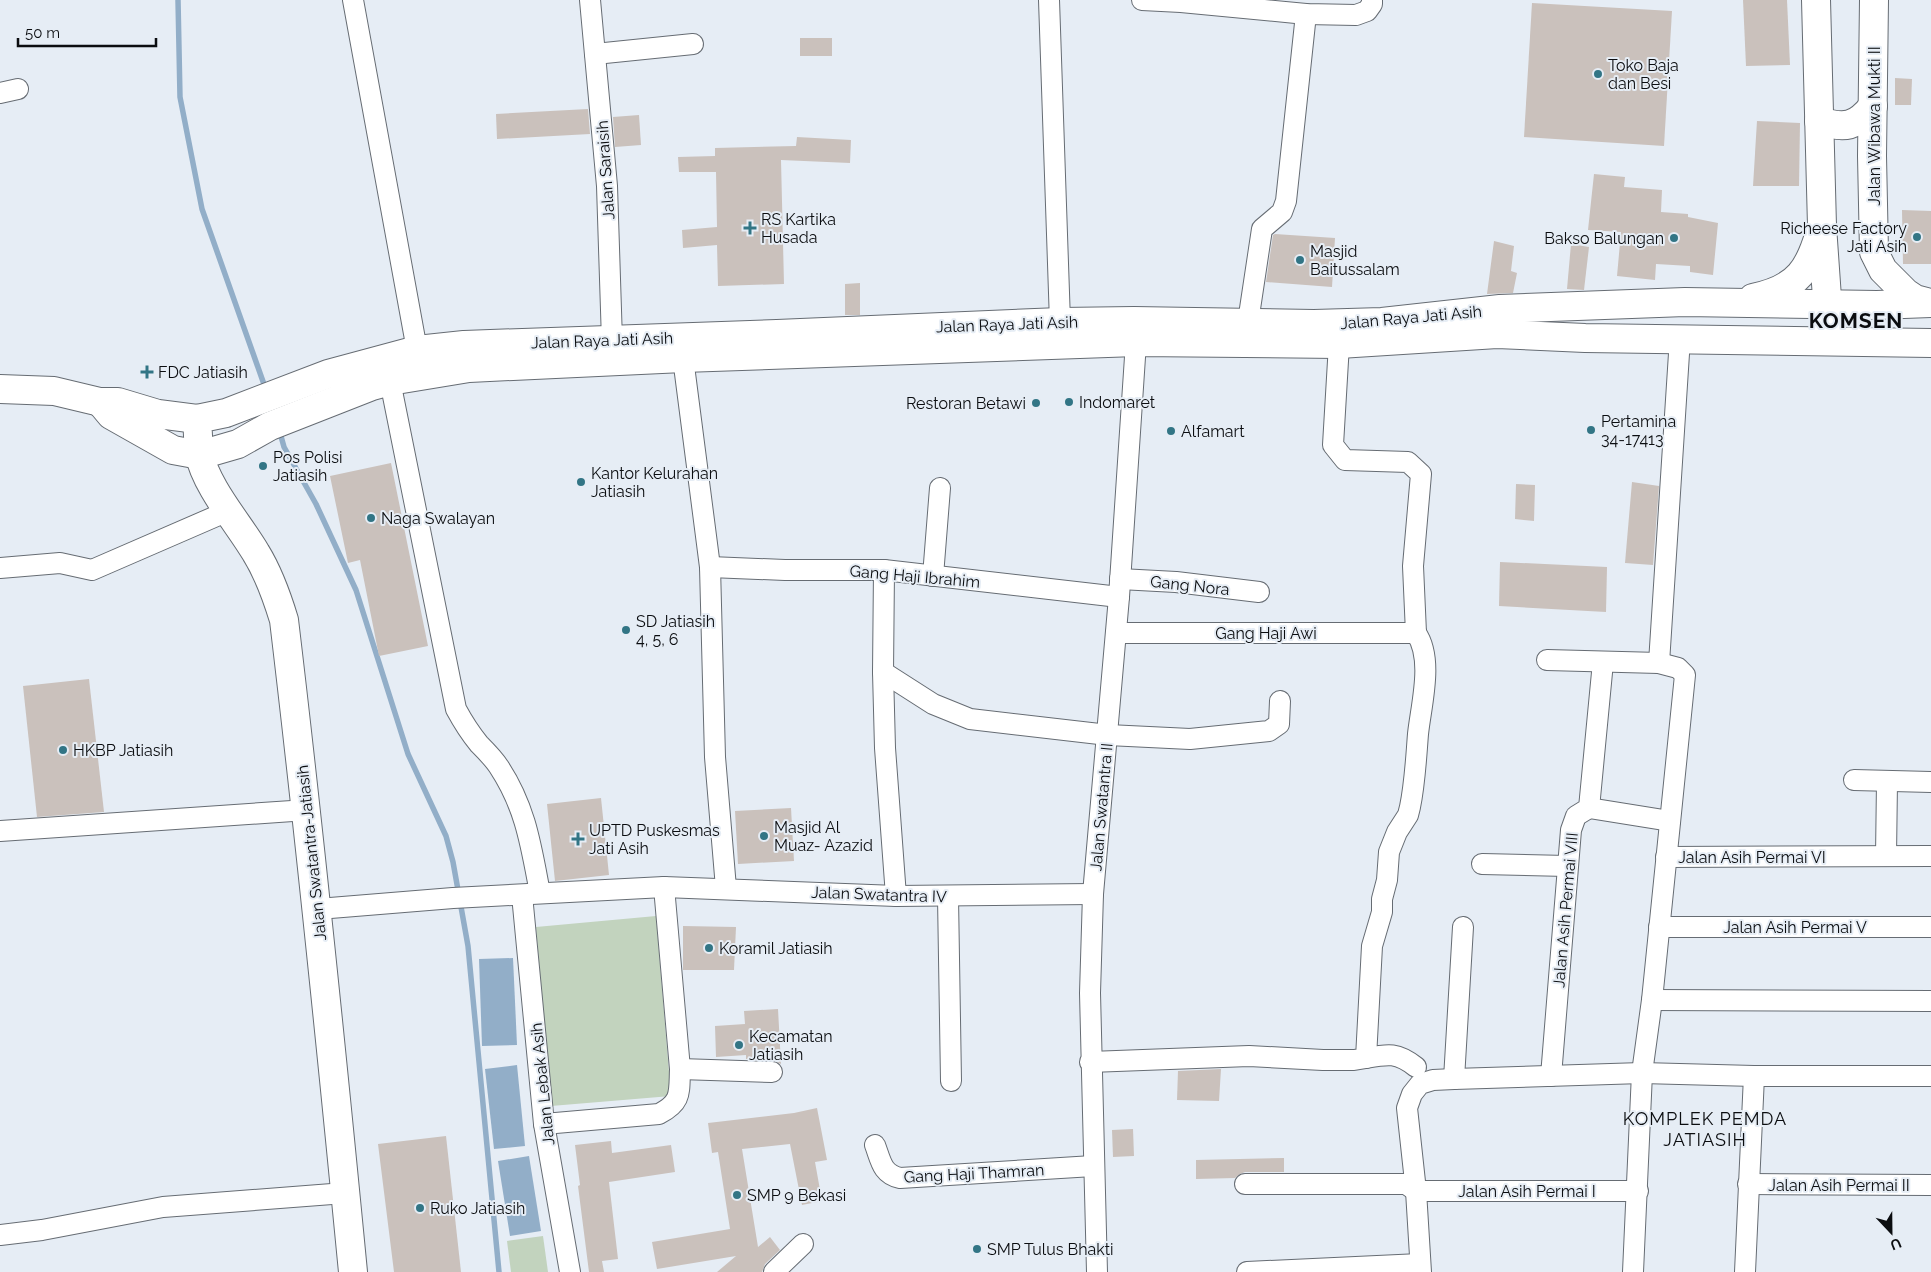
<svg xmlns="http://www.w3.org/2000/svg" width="1931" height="1272" font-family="Raleway,sans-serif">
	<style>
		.green { fill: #c2d3be }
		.water { fill: #92aec8 }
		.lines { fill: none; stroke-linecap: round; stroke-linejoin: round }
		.stream { stroke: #92aec8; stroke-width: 5.5 }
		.building { fill: #cac1bc }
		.street-casing { stroke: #666c73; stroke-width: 22 }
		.secondary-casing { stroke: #666c73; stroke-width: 30 }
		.primary-casing { stroke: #666c73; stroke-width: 30 }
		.street { stroke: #fff; stroke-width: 20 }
		.secondary { stroke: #fff; stroke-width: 28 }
		.primary { stroke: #fff; stroke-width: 28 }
		.poi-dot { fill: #327585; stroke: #e6edf5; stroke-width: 2 }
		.labels { text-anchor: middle; stroke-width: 4; stroke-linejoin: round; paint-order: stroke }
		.poi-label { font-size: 16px; fill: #0b0d10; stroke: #e6edf5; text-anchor: start }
		.street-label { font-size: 16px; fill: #0b0d10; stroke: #e6edf5 }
		.neighbourhood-label { font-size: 18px; letter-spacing: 1px; fill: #0b0d10; stroke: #e6edf5 }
		.district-label { font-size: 21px; font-weight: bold; letter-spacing: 1px; fill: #0b0d10; stroke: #e6edf5 }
	</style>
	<rect width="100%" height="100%" fill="#e6edf5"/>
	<!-- green -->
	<g class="green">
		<path d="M 656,916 L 671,1096 L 551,1106 L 536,927 Z"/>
		<path d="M 543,1236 L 548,1272 L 511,1272 L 507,1241 Z"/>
	</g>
	<!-- water -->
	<g class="water">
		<path d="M 513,958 L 517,1045 L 482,1046 L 479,959 Z"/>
		<path d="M 517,1065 L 525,1146 L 494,1149 L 485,1069 Z"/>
		<path d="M 529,1156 L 541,1231 L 510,1236 L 498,1161 Z"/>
	</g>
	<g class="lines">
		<!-- stream -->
		<g class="stream">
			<path d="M 178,0 L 180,97 L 202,209 L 266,390"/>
			<path d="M 279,429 L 284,447 L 316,504 L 356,590 L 408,754 L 446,836 L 453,862 L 468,946 L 499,1272"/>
		</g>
	</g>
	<!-- building -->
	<g class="building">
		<path d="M 1743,0 L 1787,0 L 1790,65 L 1746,66 Z"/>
		<path d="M 1532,3 L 1672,11 L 1664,146 L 1524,137 Z"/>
		<rect x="800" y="38" width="32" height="18"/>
		<path d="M 1895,78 L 1912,79 L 1911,105 L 1895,105 Z"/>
		<path d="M 588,109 L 590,134 L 497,139 L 496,114 Z"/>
		<path d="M 639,115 L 641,145 L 615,147 L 613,117 Z"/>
		<path d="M 1757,121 L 1800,123 L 1799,186 L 1753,186 Z"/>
		<path d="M 797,137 L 851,140 L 850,163 L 781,160 L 784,284 L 718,286 L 717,245 L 683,248 L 682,230 L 717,227 L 716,172 L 679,172 L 678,157 L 715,156 L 715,148 L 796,146 Z"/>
		<path d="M 1594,174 L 1625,177 L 1624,187 L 1662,190 L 1661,212 L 1688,214 L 1688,217 L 1718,223 L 1713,275 L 1690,272 L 1690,266 L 1656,264 L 1655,280 L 1617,276 L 1621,232 L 1588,230 Z"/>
		<path d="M 1902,210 L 1931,211 L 1931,264 L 1903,264 Z"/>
		<path d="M 1275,234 L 1335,238 L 1332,287 L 1266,282 L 1273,235 Z"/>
		<path d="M 1494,241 L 1514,246 L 1511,271 L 1517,273 L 1513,293 L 1487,294 Z"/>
		<path d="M 1571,244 L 1589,247 L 1584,290 L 1567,289 Z"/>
		<path d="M 860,283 L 860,315 L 845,315 L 845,284 Z"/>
		<path d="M 391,463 L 428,646 L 379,656 L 360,560 L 348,563 L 330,476 Z"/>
		<path d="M 1632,482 L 1659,486 L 1653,565 L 1625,563 Z"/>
		<path d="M 1516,484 L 1535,485 L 1534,521 L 1515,519 Z"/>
		<path d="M 1500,562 L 1607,567 L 1606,612 L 1499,606 Z"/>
		<path d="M 89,679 L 104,812 L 37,817 L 23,686 Z"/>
		<path d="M 601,798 L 609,875 L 555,881 L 547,804 Z"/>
		<path d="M 791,808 L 794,861 L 738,864 L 735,811 Z"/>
		<path d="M 683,926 L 736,927 L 734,970 L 683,970 Z"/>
		<path d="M 778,1009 L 781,1064 L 772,1060 L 746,1059 L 746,1055 L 716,1057 L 715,1026 L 745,1024 L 744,1011 Z"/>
		<path d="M 1221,1069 L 1219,1101 L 1177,1100 L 1178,1071 Z"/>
		<path d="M 817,1108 L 827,1160 L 815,1162 L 822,1201 L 802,1205 L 790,1144 L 742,1149 L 758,1247 L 770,1237 L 780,1250 L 765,1264 L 762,1272 L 717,1272 L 736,1256 L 657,1269 L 652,1242 L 730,1229 L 718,1152 L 712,1153 L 708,1123 L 794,1113 Z"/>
		<path d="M 1133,1129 L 1134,1156 L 1113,1157 L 1112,1130 Z"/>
		<path d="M 446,1136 L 461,1272 L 394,1272 L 378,1144 Z"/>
		<path d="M 611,1141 L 612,1153 L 671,1145 L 675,1172 L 609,1182 L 618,1259 L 602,1261 L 604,1272 L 589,1272 L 578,1186 L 580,1185 L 575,1145 Z"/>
		<path d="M 1284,1158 L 1284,1172 L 1245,1172 L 1240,1174 L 1235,1178 L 1196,1179 L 1196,1160 Z"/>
	</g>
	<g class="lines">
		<defs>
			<g id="street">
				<path d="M 353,0 L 417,350"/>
				<path d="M 590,0 L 607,186 L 612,341"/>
				<path d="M 1049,0 L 1060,322"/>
				<path d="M 1142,0 L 1181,2 L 1306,14 L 1356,15 L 1367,11 L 1372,4 L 1372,0"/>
				<path d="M 595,54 L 693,44"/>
				<path d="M 0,93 L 18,89"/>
				<path d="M 1248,322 L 1262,229 L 1282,212 L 1286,201 L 1306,14"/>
				<path d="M 1339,344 L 1333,445 L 1345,460 L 1408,462 L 1421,474 L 1413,566 L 1416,633"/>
				<path d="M 683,358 L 710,567 L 715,757 L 726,888"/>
				<path d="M 390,381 L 456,709 C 463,722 470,733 479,744 C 486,751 494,759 499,767 C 526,808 531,846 540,893"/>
				<path d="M 710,567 L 785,570 L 884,570 L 1119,597"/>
				<path d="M 0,568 L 60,563 L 92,570 L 228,511"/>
				<path d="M 884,570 L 883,672 L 885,748 L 896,896"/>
				<path d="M 933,576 L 940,488"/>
				<path d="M 1120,579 L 1176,582 L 1259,592"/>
				<path d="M 1116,633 L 1416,633"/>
				<path d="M 1547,660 L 1659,663 L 1678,668 L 1685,675 L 1652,1000 L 1642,1073 L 1633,1272"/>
				<path d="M 1659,663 L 1680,338"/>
				<path d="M 883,672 L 933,704 L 970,719 L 1108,735 L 1190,739 L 1269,731 L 1279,724 L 1280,701"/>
				<path d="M 1854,780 L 1931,782"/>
				<path d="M 1589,808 L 1670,821"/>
				<path d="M 0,831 L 307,810"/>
				<path d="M 1886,856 L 1887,782"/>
				<path d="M 1666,857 L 1931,856"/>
				<path d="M 1482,864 L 1567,866"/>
				<path d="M 522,895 L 544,1124 L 570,1272"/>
				<path d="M 948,897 L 951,1081"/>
				<path d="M 318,909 L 453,898 L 664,887 L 896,896 L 1093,894"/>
				<path d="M 1659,927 L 1931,927"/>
				<path d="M 1652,1000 L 1931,1001"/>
				<path d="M 1366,1058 C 1388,1054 1397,1052 1416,1067"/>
				<path d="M 1090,1062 L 1249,1056 L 1323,1060 L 1354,1060 L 1366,1058 L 1372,946 L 1382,912 L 1382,899 L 1387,880 L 1389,852 L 1397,832 L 1408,815 L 1410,807 C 1415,783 1416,759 1418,734 C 1421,705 1434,659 1416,633"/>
				<path d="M 680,1069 L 772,1072"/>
				<path d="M 1551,1076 L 1571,830 L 1576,816 L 1589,808 L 1603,662"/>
				<path d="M 1454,1079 L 1463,927"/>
				<path d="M 544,1124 L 659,1114 C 682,1102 679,1093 680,1069 L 664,887"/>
				<path d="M 875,1145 C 881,1161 882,1174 900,1178 L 1093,1166"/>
				<path d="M 1245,1184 L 1406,1184 L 1416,1191 L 1638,1191"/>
				<path d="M 1748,1184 L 1931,1185"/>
				<path d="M 0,1235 L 42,1230 L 163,1207 L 345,1193"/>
				<path d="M 774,1272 L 803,1244"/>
				<path d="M 1097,1272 L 1090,993 L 1093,894 L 1119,597 L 1136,342"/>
				<path d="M 1247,1272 L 1420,1264"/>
				<path d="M 1421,1272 L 1416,1191 L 1407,1108 L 1412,1094 L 1420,1084 L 1433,1080 L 1454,1079 L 1642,1073 L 1754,1076 L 1931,1076"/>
				<path d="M 1745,1272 L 1754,1076"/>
			</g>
			<g id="secondary">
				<path d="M 1816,0 L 1822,226 L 1830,341"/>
				<path d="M 1874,0 L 1872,156 L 1874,252 L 1883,270 L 1906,293 L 1915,299 L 1930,303"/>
				<path d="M 1819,121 C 1845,129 1856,127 1873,106"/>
				<path d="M 0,389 L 54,391 L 100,402 L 118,402 L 158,414 L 197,419"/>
				<path d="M 101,403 L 111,415 L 173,450 L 200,455"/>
			</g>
			<g id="primary">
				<path d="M 1753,298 C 1800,288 1809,269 1822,226"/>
				<path d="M 200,455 L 238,444 L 270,426 L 372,386 L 390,381 L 469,368 L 683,358 L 1136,342 L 1339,344 L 1497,334 L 1585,338 L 1931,343"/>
				<path d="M 353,1272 C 332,1055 310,837 284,620 C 277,597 269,574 256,553 C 239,524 206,487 199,453 C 198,442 198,430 197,419 L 226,413 L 328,374 L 417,350 L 464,345 L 777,334 L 1060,322 L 1134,321 L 1314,324 L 1382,322 L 1500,309 L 1685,302 L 1877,305 L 1931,303"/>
			</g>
		</defs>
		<!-- street casing -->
		<use href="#street" class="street-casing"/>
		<!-- secondary casing -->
		<use href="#secondary" class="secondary-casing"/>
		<!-- primary casing -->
		<use href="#primary" class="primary-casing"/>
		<!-- street -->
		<use href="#street" class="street"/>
		<!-- secondary -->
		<use href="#secondary" class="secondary"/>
		<!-- primary -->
		<use href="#primary" class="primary"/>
	</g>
	<!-- markers -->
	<g class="poi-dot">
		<circle cx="1598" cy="74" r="5"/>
		<path d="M747.5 220.5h5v5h5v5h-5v5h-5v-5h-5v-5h5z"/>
		<circle cx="1917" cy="237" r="5"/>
		<circle cx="1674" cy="238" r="5"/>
		<circle cx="1300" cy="260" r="5"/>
		<path d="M144.5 364.5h5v5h5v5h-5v5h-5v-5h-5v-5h5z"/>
		<circle cx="1069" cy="402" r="5"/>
		<circle cx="1036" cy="403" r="5"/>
		<circle cx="1591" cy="430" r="5"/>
		<circle cx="1171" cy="431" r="5"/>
		<circle cx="263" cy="466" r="5"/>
		<circle cx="581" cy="482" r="5"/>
		<circle cx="371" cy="518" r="5"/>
		<circle cx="626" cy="630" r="5"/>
		<circle cx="63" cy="750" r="5"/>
		<circle cx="764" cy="836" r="5"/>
		<path d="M575.5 831.5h5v5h5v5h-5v5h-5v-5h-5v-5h5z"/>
		<circle cx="709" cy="948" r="5"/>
		<circle cx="739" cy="1045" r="5"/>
		<circle cx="737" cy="1195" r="5"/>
		<circle cx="420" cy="1208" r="5"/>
		<circle cx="977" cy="1249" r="5"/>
	</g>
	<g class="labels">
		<!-- poi labels -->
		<g class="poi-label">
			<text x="1608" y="71">Toko Baja<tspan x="1608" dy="18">dan Besi</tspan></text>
			<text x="761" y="225">RS Kartika<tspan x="761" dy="18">Husada</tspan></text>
			<text x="1907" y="234" text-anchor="end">Richeese Factory<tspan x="1907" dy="18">Jati Asih</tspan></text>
			<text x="1664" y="244" text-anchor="end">Bakso Balungan</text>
			<text x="1310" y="257">Masjid<tspan x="1310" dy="18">Baitussalam</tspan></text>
			<text x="158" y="378">FDC Jatiasih</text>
			<text x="1079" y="408">Indomaret</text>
			<text x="1026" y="409" text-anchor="end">Restoran Betawi</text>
			<text x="1601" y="427">Pertamina<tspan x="1601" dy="18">34-17413</tspan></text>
			<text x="1181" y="437">Alfamart</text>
			<text x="273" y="463">Pos Polisi<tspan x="273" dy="18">Jatiasih</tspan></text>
			<text x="591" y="479">Kantor Kelurahan<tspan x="591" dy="18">Jatiasih</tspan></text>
			<text x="381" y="524">Naga Swalayan</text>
			<text x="636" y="627">SD Jatiasih<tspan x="636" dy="18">4, 5, 6</tspan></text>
			<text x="73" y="756">HKBP Jatiasih</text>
			<text x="774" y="833">Masjid Al<tspan x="774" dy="18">Muaz- Azazid</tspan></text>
			<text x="589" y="836">UPTD Puskesmas<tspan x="589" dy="18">Jati Asih</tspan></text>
			<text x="719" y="954">Koramil Jatiasih</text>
			<text x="749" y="1042">Kecamatan<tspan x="749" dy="18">Jatiasih</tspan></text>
			<text x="747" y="1201">SMP 9 Bekasi</text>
			<text x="430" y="1214">Ruko Jatiasih</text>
			<text x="987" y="1255">SMP Tulus Bhakti</text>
		</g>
		<!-- street labels -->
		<g class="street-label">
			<text transform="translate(1874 126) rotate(-90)" y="6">Jalan Wibawa Mukti II</text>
			<text transform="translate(605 170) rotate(-94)" y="6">Jalan Saraisih</text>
			<text transform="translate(1411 317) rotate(-5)" y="6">Jalan Raya Jati Asih</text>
			<text transform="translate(1007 324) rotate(-2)" y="6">Jalan Raya Jati Asih</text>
			<text transform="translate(602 340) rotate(-2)" y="6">Jalan Raya Jati Asih</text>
			<text transform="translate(915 576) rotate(5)" y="6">Gang Haji Ibrahim</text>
			<text transform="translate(1190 585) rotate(6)" y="6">Gang Nora</text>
			<text x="1266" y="639">Gang Haji Awi</text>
			<text transform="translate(1101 807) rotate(-85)" y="6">Jalan Swatantra II</text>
			<text transform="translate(311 853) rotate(-96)" y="6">Jalan Swatantra-Jatiasih</text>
			<text x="1752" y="863">Jalan Asih Permai VI</text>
			<text transform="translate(879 894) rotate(2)" y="6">Jalan Swatantra IV</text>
			<text transform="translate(1565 910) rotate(-85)" y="6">Jalan Asih Permai VIII</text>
			<text x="1795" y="933">Jalan Asih Permai V</text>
			<text transform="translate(542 1084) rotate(-96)" y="6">Jalan Lebak Asih</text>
			<text transform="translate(974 1173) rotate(-3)" y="6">Gang Haji Thamran</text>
			<text x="1839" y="1191">Jalan Asih Permai II</text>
			<text x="1527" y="1197">Jalan Asih Permai I</text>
		</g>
		<!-- neighbourhood labels -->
		<g class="neighbourhood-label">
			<text x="1705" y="1125">KOMPLEK PEMDA<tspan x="1705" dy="21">JATIASIH</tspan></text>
		</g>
		<!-- district labels -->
		<g class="district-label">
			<text x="1856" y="328">KOMSEN</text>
		</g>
	</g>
	<!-- north arrow -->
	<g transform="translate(1891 1232) rotate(158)" stroke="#e6edf5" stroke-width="4" paint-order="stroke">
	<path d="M0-4L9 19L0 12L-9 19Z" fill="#0b0d10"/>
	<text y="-8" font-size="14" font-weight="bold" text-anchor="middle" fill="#0b0d10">U</text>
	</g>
	<!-- scale -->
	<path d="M18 38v8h138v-8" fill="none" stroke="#0b0d10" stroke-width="2.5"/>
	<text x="25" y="38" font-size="15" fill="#0b0d10" stroke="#e6edf5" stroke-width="4" paint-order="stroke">50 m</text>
</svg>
